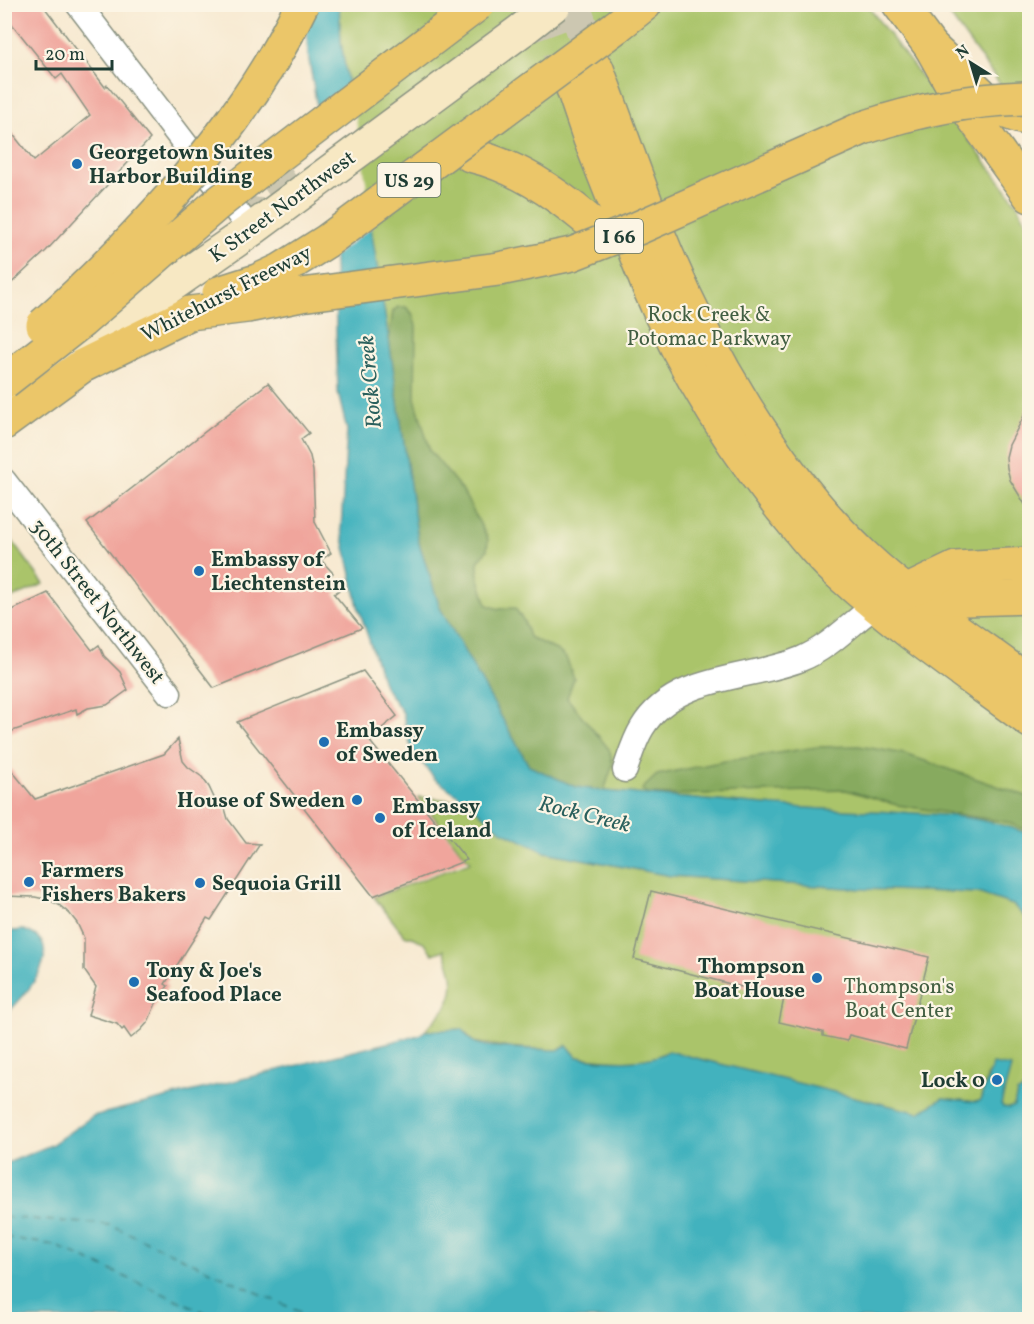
<svg xmlns="http://www.w3.org/2000/svg" width="1034" height="1324" font-family="Vollkorn,serif">
	<style>
		.green { fill: #aac46a; stroke: #64804f; stroke-width: 1.5 }
		.forest { fill: #87aa5e; stroke: #537449; stroke-width: 1.5 }
		.water { fill: #43b2be; stroke: #317879; stroke-width: 1.5 }
		.pier { fill: #f7e9d0 }
		.lines { fill: none; stroke-linecap: round; stroke-linejoin: round }
		.ferry { stroke: #2a605d; stroke-width: 1.5; stroke-dasharray: 8 6; stroke-linecap: butt }
		.building { fill: #f0a59c }
		.primary-tunnel { stroke: #ccc7b1; stroke-width: 33; stroke-dasharray: 33 16; stroke-linecap: butt }
		.minor-casing { stroke: #8b9382; stroke-width: 27 }
		.secondary-casing { stroke: #8b9382; stroke-width: 36 }
		.primary-casing { stroke: #8b9382; stroke-width: 36 }
		.trunk-casing { stroke: #8b9382; stroke-width: 36 }
		.motorway-casing { stroke: #8b9382; stroke-width: 36 }
		.minor { stroke: #fff; stroke-width: 24 }
		.secondary { stroke: #f7e8c3; stroke-width: 33 }
		.primary { stroke: #ebc669; stroke-width: 33 }
		.trunk { stroke: #ebc669; stroke-width: 33 }
		.motorway { stroke: #ebc669; stroke-width: 33 }
		.secondary-bridge-casing { stroke: #8b9382; stroke-width: 36; stroke-linecap: butt }
		.motorway-bridge-casing { stroke: #8b9382; stroke-width: 36; stroke-linecap: butt }
		.secondary-bridge { stroke: #f7e8c3; stroke-width: 33 }
		.motorway-bridge { stroke: #ebc669; stroke-width: 33 }
		.poi-dot { fill: #1f6fb2; stroke: #fcf5e5; stroke-width: 2 }
		.labels { text-anchor: middle; stroke-width: 4.5; stroke-linejoin: round; paint-order: stroke }
		.shield { fill: #fcf5e5; stroke: #617469; stroke-width: 1.5 }
		.shield-label { font-size: 20px; font-weight: bold; fill: #1f3d34 }
		.poi-label { font-size: 21px; font-weight: bold; fill: #1f3d34; stroke: #fcf5e5; text-anchor: start }
		.street-label { font-size: 21px; fill: #1f3d34; stroke: #fcf5e5 }
		.park-label { font-size: 21px; fill: #425f42; stroke: #fcf5e5 }
		.water-label { font-size: 22px; font-style: italic; fill: #2a605d; stroke: #fcf5e5 }
	</style>
	<rect width="100%" height="100%" fill="#fcf5e5"/>
	<filter id="ink" filterUnits="userSpaceOnUse"><feTurbulence type="fractalNoise" baseFrequency=".0167" numOctaves="2"/><feDisplacementMap in="SourceGraphic" scale="12" xChannelSelector="R" yChannelSelector="G"/><feConvolveMatrix kernelMatrix="1 2 1 2 8 2 1 2 1" color-interpolation-filters="sRGB"/></filter>
	<filter id="wash" filterUnits="userSpaceOnUse"><feTurbulence type="fractalNoise" baseFrequency=".008" numOctaves="4" result="noise"/><feDisplacementMap in="SourceGraphic" scale="24" xChannelSelector="R" yChannelSelector="G"/><feGaussianBlur stdDeviation="1.35" result="paint"/><feColorMatrix in="noise" values="0 0 0 0 0 0 0 0 0 0 0 0 0 0 0 0 0 1.4 0 .05"/><feComposite in="paint" operator="in"/></filter>
	<g filter="url(#wash)">
		<rect width="100%" height="100%" fill="#f7e9d0"/>
		<!-- green -->
		<g class="green">
			<path d="M 339,5 L 867,5 L 1018,205 L 1029,228 L 1029,834 C 967,809 889,813 822,809 C 749,805 677,797 604,791 L 576,787 L 418,540 L 389,340 L 341,42 Z"/>
			<path d="M 942,5 L 1029,5 L 1029,86 L 1002,87 Z"/>
			<path d="M 5,531 L 44,584 L 5,601 L 4,601 Z"/>
			<path d="M 418,797 L 468,802 L 502,831 L 545,852 L 671,876 L 862,889 L 978,893 L 1013,905 L 1029,921 L 1029,1086 L 1017,1093 L 1014,1106 L 1009,1108 L 1003,1107 L 1001,1104 L 1010,1067 L 988,1073 L 980,1101 L 975,1102 L 943,1098 L 919,1113 L 668,1051 C 645,1066 603,1060 577,1057 L 567,1045 L 558,1050 L 552,1050 L 507,1047 L 473,1042 L 463,1029 L 425,1031 C 432,1022 442,1014 447,1005 C 458,987 451,968 444,950 L 433,954 L 425,944 L 415,938 L 404,935 L 374,897 L 470,862 Z"/>
		</g>
		<!-- forest -->
		<g class="forest">
			<path d="M 398,307 L 406,307 L 412,313 L 416,326 L 415,398 L 430,451 L 462,490 L 488,539 L 487,550 L 478,562 L 478,576 L 487,605 L 499,609 L 515,608 L 524,621 L 529,637 L 558,651 L 566,658 L 574,678 L 567,698 L 609,749 L 613,764 L 604,791 L 576,787 L 529,766 L 440,608 L 418,540 L 389,340 L 393,311 Z"/>
			<path d="M 859,746 L 905,754 L 1029,797 L 1029,831 L 1006,822 L 897,805 L 846,790 L 669,795 L 646,794 L 642,789 L 657,775 L 725,761 L 817,747 Z"/>
		</g>
		<!-- water -->
		<g class="water">
			<path d="M 305,5 L 339,5 L 341,42 L 389,340 L 418,540 L 440,608 L 529,766 L 576,787 L 604,791 C 677,797 749,805 822,809 C 889,813 967,809 1029,834 L 1029,921 L 1013,905 L 978,893 L 862,889 L 671,876 L 545,852 L 502,831 L 468,802 L 435,779 L 412,750 L 406,730 L 403,713 L 384,686 L 358,606 L 341,529 L 347,430 L 338,393 L 332,197 L 308,54 Z"/>
			<path d="M 23,930 C 72,944 25,997 5,1015 L 5,932 Z"/>
			<path d="M 463,1029 C 466,1034 468,1038 472,1041 C 485,1050 534,1048 552,1050 L 558,1050 L 567,1045 L 577,1057 C 600,1061 648,1065 668,1051 L 919,1113 L 943,1098 L 975,1102 L 980,1101 L 993,1064 L 1011,1067 L 1001,1104 L 1003,1107 L 1009,1108 L 1014,1106 L 1017,1093 L 1029,1086 L 1029,1319 L 5,1319 L 5,1164 L 51,1145 L 93,1116 L 419,1035 L 425,1031 Z"/>
		</g>
		<!-- pier -->
		<path class="pier" d="M 350,83 L 373,226 L 331,258 L 329,197 L 314,110 Z"/>
		<g class="lines">
			<!-- ferry -->
			<g class="ferry">
				<path d="M 4,1217 L 111,1225 L 317,1320"/>
				<path d="M 4,1237 L 54,1245 L 222,1320"/>
			</g>
		</g>
		<g id="blocks">
			<!-- building -->
			<g class="building">
				<path d="M 4,4 L 42,4 L 105,87 L 107,85 L 150,139 L 46,251 L 4,290 L 4,123 L 34,161 L 90,115 L 62,74 L 56,79 L 4,14 Z"/>
				<path d="M 268,383 L 309,433 L 301,439 L 310,456 L 313,471 L 315,522 L 331,553 L 321,560 L 333,573 L 329,577 L 339,590 L 334,594 L 362,628 L 214,688 L 87,523 Z"/>
				<path d="M 1029,406 L 1029,511 L 1010,480 L 1007,468 L 1006,457 L 1009,445 Z"/>
				<path d="M 48,593 L 92,650 L 99,645 L 104,656 L 120,672 L 128,690 L 107,705 L 88,708 L 77,714 L 76,709 L 4,734 L 4,614 Z"/>
				<path d="M 363,671 L 397,716 L 368,739 L 467,860 L 373,896 L 237,722 Z"/>
				<path d="M 178,739 L 183,761 L 188,767 L 202,777 L 209,787 L 216,802 L 224,805 L 228,819 L 246,843 L 260,844 L 211,920 L 207,918 L 165,984 L 168,986 L 157,1001 L 148,1022 L 141,1030 L 131,1038 L 124,1028 L 122,1030 L 117,1024 L 88,1015 L 96,987 L 84,970 L 84,938 L 77,923 L 70,914 L 59,905 L 49,900 L 35,897 L 4,896 L 4,761 L 35,799 L 164,754 Z"/>
				<path d="M 651,891 L 929,957 L 906,1049 L 849,1035 L 847,1041 L 823,1036 L 823,1032 L 779,1022 L 784,998 L 634,959 Z"/>
			</g>
		</g>
	</g>
	<g filter="url(#ink)">
		<use href="#blocks" fill-opacity="0" stroke="#8b9382" stroke-width="1.5"/>
		<g class="lines">
			<!-- primary-tunnel -->
			<g class="primary-tunnel">
				<path d="M 542,4 L 573,89"/>
				<path d="M 573,4 L 597,69"/>
				<path d="M 251,230 L 258,184 L 287,163"/>
			</g>
			<defs>
				<g id="minor">
					<path d="M 78,4 L 251,230"/>
					<path d="M 4,481 L 169,693"/>
					<path d="M 625,770 C 630,756 634,741 642,728 C 674,674 750,680 801,659 C 830,647 850,624 875,606"/>
				</g>
				<path id="secondary" d="M 4,401 L 251,230 L 523,29"/>
				<g id="primary">
					<path d="M 597,69 L 647,206"/>
					<path d="M 573,89 L 590,139 L 622,220"/>
					<path d="M 470,155 C 516,166 553,191 589,221"/>
					<path d="M 660,238 C 705,349 775,472 863,555 C 914,603 974,641 1030,683"/>
					<path d="M 635,252 C 669,345 720,430 781,508 C 800,531 819,556 842,576 C 900,629 967,674 1030,721"/>
					<path d="M 908,593 L 965,599 L 1030,597"/>
					<path d="M 889,600 L 956,568 L 1030,564"/>
				</g>
				<path id="trunk" d="M 899,4 L 931,47 L 960,99 L 1030,196"/>
				<g id="motorway">
					<path d="M 616,27 L 645,4"/>
					<path d="M 931,47 L 996,108 L 1020,117 L 1030,116"/>
					<path d="M 4,423 L 82,366 L 190,313"/>
				</g>
			</defs>
			<!-- minor casing -->
			<use href="#minor" class="minor-casing"/>
			<!-- secondary casing -->
			<use href="#secondary" class="secondary-casing"/>
			<!-- primary casing -->
			<use href="#primary" class="primary-casing"/>
			<!-- trunk casing -->
			<use href="#trunk" class="trunk-casing"/>
			<!-- motorway casing -->
			<use href="#motorway" class="motorway-casing"/>
			<!-- minor -->
			<use href="#minor" class="minor"/>
			<!-- secondary -->
			<use href="#secondary" class="secondary"/>
			<!-- primary -->
			<use href="#primary" class="primary"/>
			<!-- trunk -->
			<use href="#trunk" class="trunk"/>
			<!-- motorway -->
			<use href="#motorway" class="motorway"/>
			<defs>
				<path id="secondary-bridge" d="M 523,29 L 555,4"/>
				<g id="motorway-bridge">
					<path d="M 219,293 L 257,281 L 281,270 L 327,241 L 616,27"/>
					<path d="M 190,313 L 247,306 L 301,295 L 499,269 L 572,254 L 638,228 L 863,128 C 917,110 972,99 1030,98"/>
					<path d="M 43,325 C 80,293 114,259 147,223 C 208,157 263,87 302,4"/>
					<path d="M 4,382 L 82,321 L 217,204 L 265,166 L 478,4"/>
				</g>
			</defs>
			<!-- secondary-bridge casing -->
			<use href="#secondary-bridge" class="secondary-bridge-casing"/>
			<!-- motorway-bridge casing -->
			<use href="#motorway-bridge" class="motorway-bridge-casing"/>
			<!-- secondary-bridge -->
			<use href="#secondary-bridge" class="secondary-bridge"/>
			<!-- motorway-bridge -->
			<use href="#motorway-bridge" class="motorway-bridge"/>
		</g>
	</g>
	<!-- markers -->
	<g class="poi-dot">
		<circle cx="77" cy="164" r="6"/>
		<circle cx="199" cy="571" r="6"/>
		<circle cx="324" cy="742" r="6"/>
		<circle cx="357" cy="800" r="6"/>
		<circle cx="380" cy="818" r="6"/>
		<circle cx="29" cy="882" r="6"/>
		<circle cx="200" cy="883" r="6"/>
		<circle cx="817" cy="978" r="6"/>
		<circle cx="134" cy="982" r="6"/>
		<circle cx="997" cy="1080" r="6"/>
	</g>
	<g class="labels">
		<!-- shield labels -->
		<g class="shield">
			<rect x="377.5" y="163" width="63" height="34" rx="4.5"/>
			<rect x="595" y="219" width="48" height="34" rx="4.5"/>
		</g>
		<g class="shield-label">
			<text x="409" y="187">US 29</text>
			<text x="619" y="243">I 66</text>
		</g>
		<!-- poi labels -->
		<g class="poi-label">
			<text x="89" y="159">Georgetown Suites<tspan x="89" dy="24">Harbor Building</tspan></text>
			<text x="211" y="566">Embassy of<tspan x="211" dy="24">Liechtenstein</tspan></text>
			<text x="336" y="737">Embassy<tspan x="336" dy="24">of Sweden</tspan></text>
			<text x="345" y="807" text-anchor="end">House of Sweden</text>
			<text x="392" y="813">Embassy<tspan x="392" dy="24">of Iceland</tspan></text>
			<text x="41" y="877">Farmers<tspan x="41" dy="24">Fishers Bakers</tspan></text>
			<text x="212" y="890">Sequoia Grill</text>
			<text x="805" y="973" text-anchor="end">Thompson<tspan x="805" dy="24">Boat House</tspan></text>
			<text x="146" y="977">Tony &amp; Joe's<tspan x="146" dy="24">Seafood Place</tspan></text>
			<text x="985" y="1087" text-anchor="end">Lock 0</text>
		</g>
		<!-- street labels -->
		<g class="street-label">
			<text transform="translate(282 206) rotate(-36)" y="7">K Street Northwest</text>
			<text transform="translate(226 293) rotate(-27)" y="7">Whitehurst Freeway</text>
			<text transform="translate(98 601) rotate(52)" y="7">30th Street Northwest</text>
		</g>
		<!-- park labels -->
		<g class="park-label">
			<text x="709" y="321">Rock Creek &amp;<tspan x="709" dy="24">Potomac Parkway</tspan></text>
			<text x="899" y="993">Thompson's<tspan x="899" dy="24">Boat Center</tspan></text>
		</g>
		<!-- water labels -->
		<g class="water-label">
			<text transform="translate(369 382) rotate(-95)" y="8">Rock Creek</text>
			<text transform="translate(585 813) rotate(14)" y="8">Rock Creek</text>
		</g>
	</g>
	<!-- margin -->
	<rect width="1034" height="1324" fill="none" stroke="#fcf5e5" stroke-width="24"/>
	<!-- north arrow -->
	<g transform="translate(971 63) rotate(323)" stroke="#fcf5e5" stroke-width="4.5" paint-order="stroke">
	<path d="M0-4.5L10 22L0 15L-10 22Z" fill="#1f3d34"/>
	<text y="-9" font-size="16" font-weight="bold" text-anchor="middle" fill="#1f3d34">N</text>
	</g>
	<!-- scale -->
	<path d="M36 60v9h76v-9" fill="none" stroke="#1f3d34" stroke-width="3"/>
	<text x="45" y="60" font-size="18" fill="#1f3d34" stroke="#fcf5e5" stroke-width="4.5" paint-order="stroke">20 m</text>
</svg>
